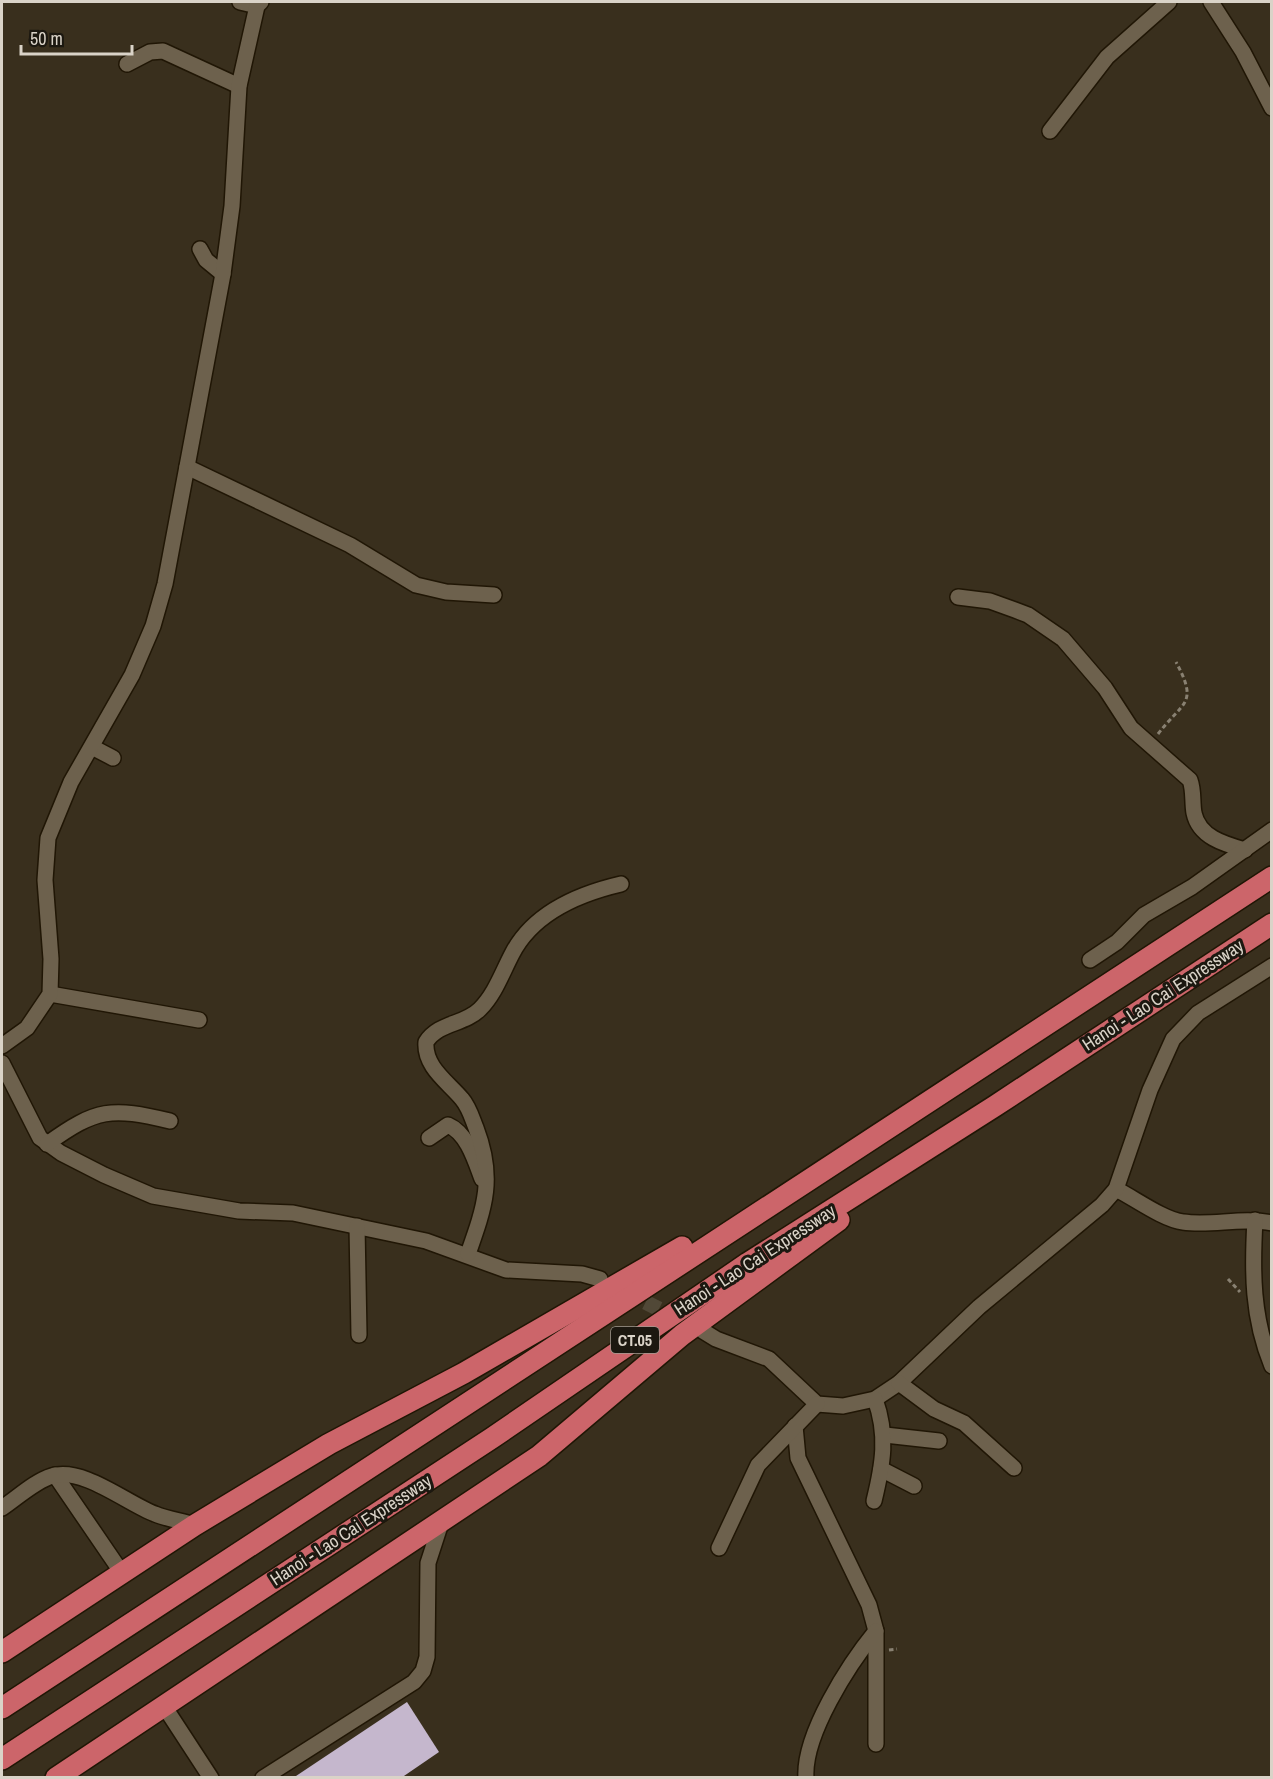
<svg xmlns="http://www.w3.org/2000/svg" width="1273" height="1779" font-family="'Archivo Narrow',sans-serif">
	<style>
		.building { fill: #c5b7cd }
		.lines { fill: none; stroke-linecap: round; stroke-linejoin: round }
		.minor-tunnel { stroke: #514837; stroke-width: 15; stroke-dasharray: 15 8; stroke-linecap: butt }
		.minor-casing { stroke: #201605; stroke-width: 18 }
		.highway-casing { stroke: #201605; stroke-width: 24 }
		.path { stroke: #898172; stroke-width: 3; stroke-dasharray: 4.5 3; stroke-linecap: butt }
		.minor { stroke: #6d614d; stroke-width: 15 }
		.highway { stroke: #cc656a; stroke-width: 21 }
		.labels { text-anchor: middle; stroke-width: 6; stroke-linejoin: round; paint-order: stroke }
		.shield { fill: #1c1810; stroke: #a19b91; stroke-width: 1.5 }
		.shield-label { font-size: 16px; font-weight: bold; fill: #dad3c8 }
		.street-label { font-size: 18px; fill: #dad3c8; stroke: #1c1810 }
	</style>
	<rect width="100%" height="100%" fill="#392f1d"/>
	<!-- building -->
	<path class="building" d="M 407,1702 L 439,1752 L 401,1778 L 293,1778 Z"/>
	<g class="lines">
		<!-- minor-tunnel -->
		<path class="minor-tunnel" d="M 625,1292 L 679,1319"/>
		<defs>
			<g id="minor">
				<path d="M 240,2 L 257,6"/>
				<path d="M 1211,2 L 1243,52 L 1272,108"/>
				<path d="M 127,64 L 150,52 L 163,51 L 239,86"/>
				<path d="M 1050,131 L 1107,57 L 1169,2"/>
				<path d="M 200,249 L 206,260 L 223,274"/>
				<path d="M 187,467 L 350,545 L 416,585 L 446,592 L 494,595"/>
				<path d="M 958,597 L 990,601 L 1015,610 L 1028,615 L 1063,639 L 1105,688 L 1131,728 L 1190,780 C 1194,791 1192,802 1194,813 C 1199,837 1224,844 1245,850"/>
				<path d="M 92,747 L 113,758"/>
				<path d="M 1090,960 L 1117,942 L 1144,915 L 1192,887 L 1272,830"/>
				<path d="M 50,994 L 199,1020"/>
				<path d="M 2,1046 L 27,1028 L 50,994 L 51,959 L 45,880 L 48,838 L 71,782 L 132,675 L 153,626 L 165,584 L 223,274 L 232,206 L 239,86 L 257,6 L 261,2"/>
				<path d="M 2,1063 L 40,1138 L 61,1153 L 104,1175 L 153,1196 L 239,1211 L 293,1213 L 426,1241 L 506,1270 L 582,1274 L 600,1279"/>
				<path d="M 429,1138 L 448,1125 C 467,1133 475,1160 482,1179"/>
				<path d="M 47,1144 C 97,1108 111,1107 170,1121"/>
				<path d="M 1116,1189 C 1134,1198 1164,1220 1183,1222 C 1212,1226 1242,1217 1272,1223"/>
				<path d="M 1255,1220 C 1252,1271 1252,1318 1272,1366"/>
				<path d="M 357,1226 L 359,1335"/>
				<path d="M 468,1254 C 485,1206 495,1178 476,1128 C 472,1118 469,1107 462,1099 C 448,1082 424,1067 426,1042 C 439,1022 464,1025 480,1009 C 495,994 502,973 512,954 C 533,913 578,894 621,884"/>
				<path d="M 703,1331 L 716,1339 L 769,1359 L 817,1404 L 843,1406 L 875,1399 L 899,1383 L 979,1307 L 1102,1205 L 1116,1189 L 1150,1090 L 1173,1039 L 1198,1013 L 1272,966"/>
				<path d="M 899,1383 L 934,1409 L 964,1423 L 1014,1468"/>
				<path d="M 795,1426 L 798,1458 L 869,1605 L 876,1631 L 876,1744"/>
				<path d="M 885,1435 L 939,1441"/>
				<path d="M 881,1469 L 914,1486"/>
				<path d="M 55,1475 L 122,1573"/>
				<path d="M 874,1501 C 883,1464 888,1435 875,1399"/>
				<path d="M 2,1508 C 17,1498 35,1481 52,1476 C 84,1467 126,1503 155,1514 C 167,1519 182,1521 195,1525"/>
				<path d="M 719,1548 L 758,1465 L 817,1404"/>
				<path d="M 164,1706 L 211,1778"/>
				<path d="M 263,1778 L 414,1682 L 423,1671 L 427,1657 L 428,1563 L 441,1523"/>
				<path d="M 806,1778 C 803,1735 849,1664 876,1631"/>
			</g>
			<g id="highway">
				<path d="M 2,1652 L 195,1525 L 329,1444 L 464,1373 L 682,1247"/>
				<path d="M 2,1708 L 1272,877"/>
				<path d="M 2,1759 L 492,1438 L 748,1263 L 995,1106 L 1272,924"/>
				<path d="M 56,1778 L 539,1456 L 682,1335 L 839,1220"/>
			</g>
		</defs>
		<!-- minor casing -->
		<use href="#minor" class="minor-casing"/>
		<!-- highway casing -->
		<use href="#highway" class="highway-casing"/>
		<!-- path -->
		<g class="path">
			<path d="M 1158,734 C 1183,701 1199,705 1176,662"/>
			<path d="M 1228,1279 L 1240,1292"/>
			<path d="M 889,1650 L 897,1649"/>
		</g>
		<!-- minor -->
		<use href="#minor" class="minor"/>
		<!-- highway -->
		<use href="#highway" class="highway"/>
	</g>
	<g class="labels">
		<!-- shield labels -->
		<rect class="shield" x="611" y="1327" width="48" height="26" rx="4.5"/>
		<g class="shield-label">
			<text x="635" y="1346">CT.05</text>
		</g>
		<!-- street labels -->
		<g class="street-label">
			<text transform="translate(1163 995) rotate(-33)" y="6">Hanoi - Lao Cai Expressway</text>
			<text transform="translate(755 1260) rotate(-33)" y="6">Hanoi - Lao Cai Expressway</text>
			<text transform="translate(351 1530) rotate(-33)" y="6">Hanoi - Lao Cai Expressway</text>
		</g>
	</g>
	<!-- border -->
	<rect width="1273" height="1779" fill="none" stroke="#dad3c8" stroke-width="6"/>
	<!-- scale -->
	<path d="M21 45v9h111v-9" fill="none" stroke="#dad3c8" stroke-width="3"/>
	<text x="30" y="45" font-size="18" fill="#dad3c8" stroke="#1c1810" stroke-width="4.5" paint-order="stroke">50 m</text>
</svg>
